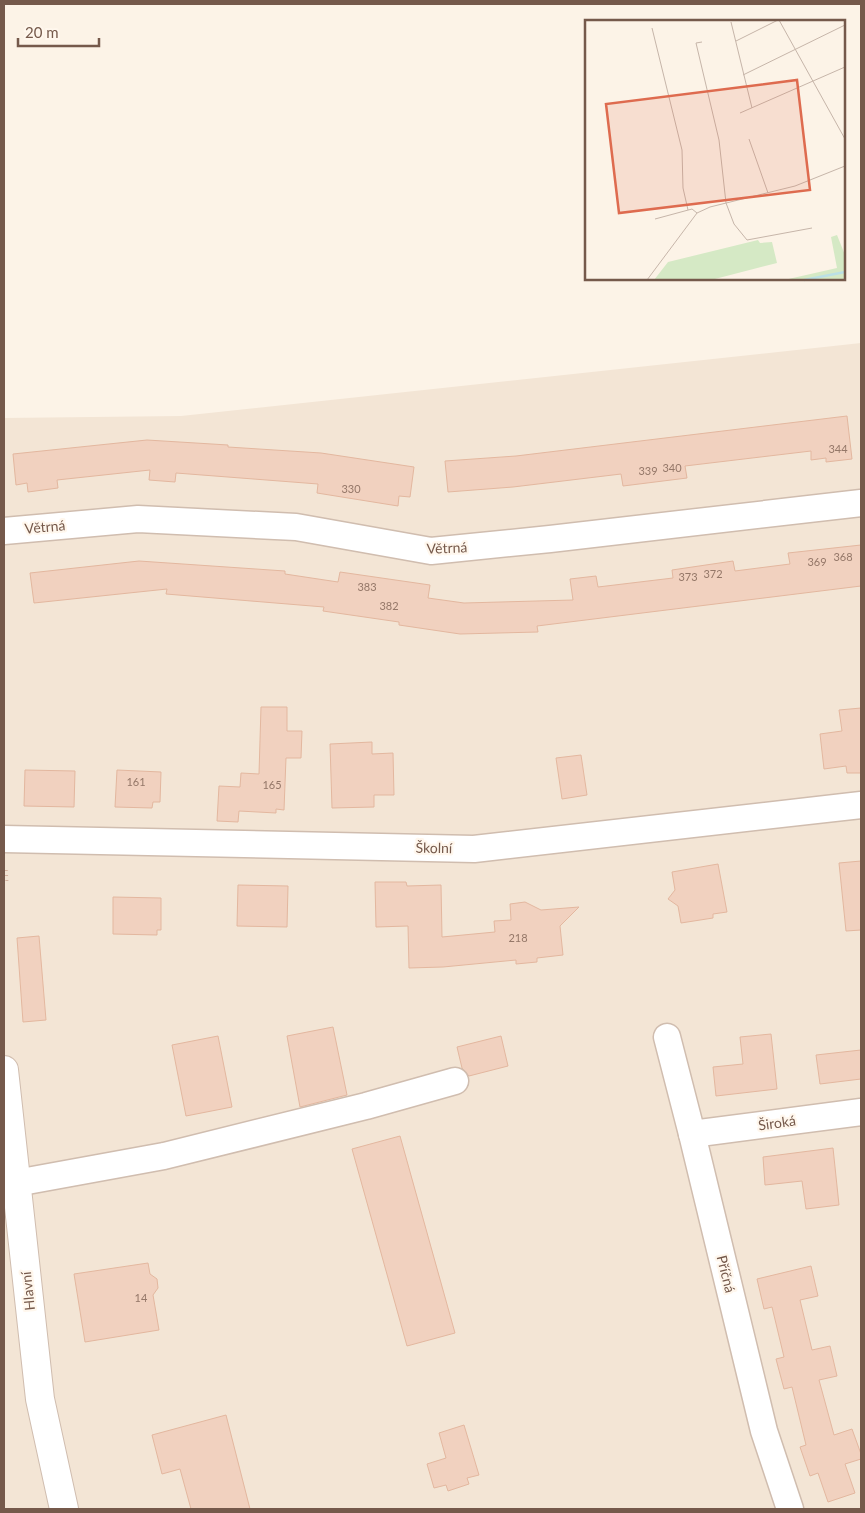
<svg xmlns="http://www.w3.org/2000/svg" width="865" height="1513" font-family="Lato,sans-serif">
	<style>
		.residential { fill: #f3e5d5 }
		.building { fill: #f1d1bf; stroke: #e3b79f }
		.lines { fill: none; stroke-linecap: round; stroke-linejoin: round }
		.minor-casing { stroke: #d0bdaf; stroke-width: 29 }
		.tertiary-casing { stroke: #d0bdaf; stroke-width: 30 }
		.path { stroke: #d6b4a2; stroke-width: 3; stroke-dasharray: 1 4; stroke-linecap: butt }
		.minor { stroke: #fff; stroke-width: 26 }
		.tertiary { stroke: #fff; stroke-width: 28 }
		.labels { text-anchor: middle; stroke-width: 4.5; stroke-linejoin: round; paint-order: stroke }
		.number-label { font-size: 11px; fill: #947768 }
		.street-label { font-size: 14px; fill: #75594b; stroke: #fff7ed }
		.inset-river { fill: none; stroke: #bbe0e5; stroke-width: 2.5 }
		.inset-road { fill: none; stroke: #c6b5a9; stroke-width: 1 }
		.view { fill: #de6b4f; fill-opacity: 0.15; stroke: #de6b4f; stroke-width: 2.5 }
		.inset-edge { fill: none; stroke: #75594b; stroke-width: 2.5 }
	</style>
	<rect width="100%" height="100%" fill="#fcf3e7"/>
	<!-- residential -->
	<path class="residential" d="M 861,343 L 861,1509 L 4,1509 L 4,418 L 181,416 Z"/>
	<!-- building -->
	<g class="building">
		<path d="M 847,416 L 852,459 L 826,462 L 826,458 L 811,460 L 811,451 L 685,466 L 687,478 L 623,486 L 621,474 L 513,487 L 448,492 L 445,461 L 516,456 Z"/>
		<path d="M 147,440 L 228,445 L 228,447 L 321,453 L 414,467 L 410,497 L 399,496 L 398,506 L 317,493 L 318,484 L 176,473 L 175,482 L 149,480 L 150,470 L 57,480 L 58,488 L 28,492 L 27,483 L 16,485 L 13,454 Z"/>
		<path d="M 861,545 L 861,586 L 537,626 L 538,632 L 460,634 L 399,625 L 399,622 L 323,611 L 324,607 L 166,594 L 167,589 L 34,603 L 30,573 L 139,561 L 285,571 L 285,574 L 338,582 L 340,572 L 430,585 L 428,598 L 464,603 L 573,600 L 570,579 L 596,576 L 598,587 L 673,578 L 672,570 L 733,561 L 735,571 L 790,564 L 788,553 Z"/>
		<path d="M 261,707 L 287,707 L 287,731 L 302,731 L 301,758 L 286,758 L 284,810 L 276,809 L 276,813 L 239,811 L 238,822 L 217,821 L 219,786 L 240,787 L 241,773 L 259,774 Z"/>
		<path d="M 861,708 L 861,773 L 847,773 L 846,766 L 824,769 L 820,734 L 842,731 L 839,710 Z"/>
		<path d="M 372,742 L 372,754 L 393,753 L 394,795 L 374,795 L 374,807 L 332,808 L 330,744 Z"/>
		<path d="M 581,755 L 587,795 L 562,799 L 556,758 Z"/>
		<path d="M 25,770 L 75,771 L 74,807 L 24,806 Z"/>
		<path d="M 117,770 L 161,772 L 160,802 L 153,802 L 152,808 L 115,807 Z"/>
		<path d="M 861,861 L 861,930 L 846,931 L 839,863 Z"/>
		<path d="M 718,864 L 727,912 L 713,914 L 713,918 L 681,923 L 678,906 L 668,899 L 675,890 L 672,872 Z"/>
		<path d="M 375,882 L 406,882 L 407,886 L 441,885 L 442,937 L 495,932 L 494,921 L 511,920 L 510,904 L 525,902 L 541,910 L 579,907 L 560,926 L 563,955 L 537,958 L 537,962 L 516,964 L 516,960 L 443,967 L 409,968 L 408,926 L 376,927 Z"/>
		<path d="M 238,885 L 288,886 L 287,927 L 237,926 Z"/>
		<path d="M 113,897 L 161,898 L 161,930 L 157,930 L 157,935 L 113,934 Z"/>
		<path d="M 39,936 L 46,1020 L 23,1022 L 17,938 Z"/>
		<path d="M 333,1027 L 347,1095 L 300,1107 L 287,1036 Z"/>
		<path d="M 771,1034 L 777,1089 L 716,1096 L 713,1067 L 743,1064 L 740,1037 Z"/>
		<path d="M 218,1036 L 232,1107 L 186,1116 L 172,1045 Z"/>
		<path d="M 501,1036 L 508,1066 L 469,1076 L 462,1068 L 457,1047 Z"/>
		<path d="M 861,1050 L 861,1079 L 820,1084 L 816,1055 Z"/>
		<path d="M 400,1136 L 455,1333 L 407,1346 L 352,1149 Z"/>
		<path d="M 833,1148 L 839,1205 L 806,1209 L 802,1181 L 765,1185 L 763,1157 Z"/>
		<path d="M 148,1263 L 150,1274 L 157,1279 L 158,1288 L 153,1295 L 159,1330 L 85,1342 L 74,1274 Z"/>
		<path d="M 811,1266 L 818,1296 L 800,1300 L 812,1350 L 830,1346 L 837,1376 L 819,1380 L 834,1435 L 852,1429 L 861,1454 L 861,1459 L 845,1464 L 855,1493 L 828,1502 L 818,1473 L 810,1476 L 800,1447 L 806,1445 L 792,1387 L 784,1389 L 776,1359 L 784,1357 L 772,1307 L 764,1309 L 757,1279 Z"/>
		<path d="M 226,1415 L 250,1509 L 191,1509 L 180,1469 L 162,1474 L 152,1435 Z"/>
		<path d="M 464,1425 L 479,1475 L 467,1478 L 469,1484 L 448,1491 L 446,1485 L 434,1488 L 427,1464 L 446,1458 L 439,1433 Z"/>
	</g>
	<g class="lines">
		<defs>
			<g id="minor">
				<path d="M 4,531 L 138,519 L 296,527 L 431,551 L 550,539 L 861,503"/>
				<path d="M 4,839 L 474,849 L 861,805"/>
				<path d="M 667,1037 L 692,1134 L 764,1431 L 790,1509"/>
				<path d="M 692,1134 L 861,1112"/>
				<path d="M 16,1183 L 164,1156 L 366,1106 L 455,1081"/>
			</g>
			<path id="tertiary" d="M 4,1070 L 40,1399 L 64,1509"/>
		</defs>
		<!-- minor casing -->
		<use href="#minor" class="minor-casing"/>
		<!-- tertiary casing -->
		<use href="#tertiary" class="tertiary-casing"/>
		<!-- path -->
		<path class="path" d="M 4,883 L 7,883 L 6,866"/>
		<!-- minor -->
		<use href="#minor" class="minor"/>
		<!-- tertiary -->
		<use href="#tertiary" class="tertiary"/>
	</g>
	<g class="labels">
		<!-- number labels -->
		<g class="number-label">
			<text x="838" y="453">344</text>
			<text x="672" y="472">340</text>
			<text x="648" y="475">339</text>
			<text x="351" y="493">330</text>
			<text x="843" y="561">368</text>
			<text x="817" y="566">369</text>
			<text x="713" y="578">372</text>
			<text x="688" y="581">373</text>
			<text x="367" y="591">383</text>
			<text x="389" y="610">382</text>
			<text x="136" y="786">161</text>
			<text x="272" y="789">165</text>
			<text x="518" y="942">218</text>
			<text x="141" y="1302">14</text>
		</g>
		<!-- street labels -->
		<g class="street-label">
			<text transform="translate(45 527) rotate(-5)" y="5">Větrná</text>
			<text transform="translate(447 548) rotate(-2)" y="5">Větrná</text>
			<text transform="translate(434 848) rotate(1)" y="5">Školní</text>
			<text transform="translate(777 1123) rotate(-8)" y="5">Široká</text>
			<text transform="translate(726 1274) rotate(76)" y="5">Příčná</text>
			<text transform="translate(28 1291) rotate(-96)" y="5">Hlavní</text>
		</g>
	</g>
	<!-- overview -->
	<g transform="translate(585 20)">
		<rect width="260" height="260" fill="#fcf3e7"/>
		<path d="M 252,215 L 260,235 L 260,260 L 199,260 L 252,248 L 246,217 ZM 173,220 L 175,223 L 187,222 L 192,243 L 126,260 L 69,260 L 83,242 Z" fill="#d5e9c5"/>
		<path class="inset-river" d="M 219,260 L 260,252"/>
		<path class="inset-road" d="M 194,0 L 260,119M 146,2 L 167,88M 67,8 L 97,130 L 98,168 L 103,190M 151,21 L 193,0M 117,22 L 111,23 L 134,120 L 141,183 L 149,204 L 162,220 L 227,208M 158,55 L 260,5M 155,93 L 260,47M 164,119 L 183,173M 70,199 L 107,189 L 112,193M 62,260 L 112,193 L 125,187 L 210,166 L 260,146"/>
		<path class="view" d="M 212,60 L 225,170 L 34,193 L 21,84 Z"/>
		<rect width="260" height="260" class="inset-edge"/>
	</g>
	<!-- border -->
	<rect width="865" height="1513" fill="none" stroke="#75594b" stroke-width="10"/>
	<!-- scale -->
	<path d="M18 38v8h81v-8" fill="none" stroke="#75594b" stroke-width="2.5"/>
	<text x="25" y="38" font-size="15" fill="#75594b" stroke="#fff7ed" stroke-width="4" paint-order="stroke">20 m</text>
</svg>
